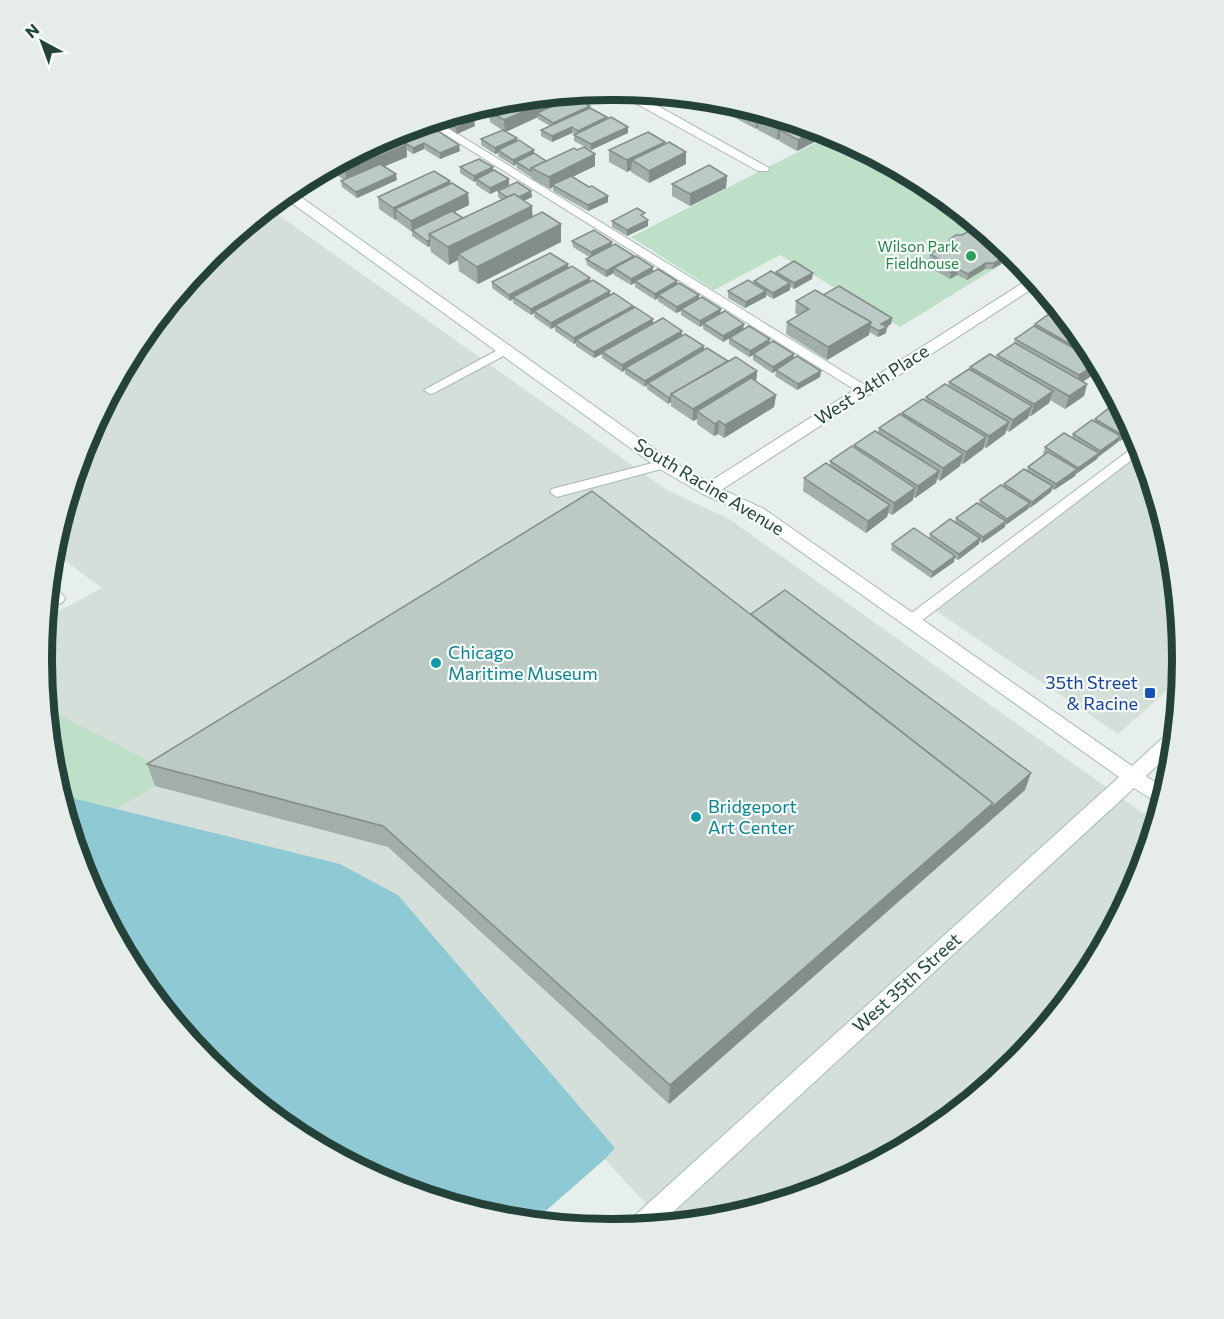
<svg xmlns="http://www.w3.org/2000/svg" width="1224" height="1319" font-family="Commissioner,sans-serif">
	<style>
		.built { fill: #d4dfda }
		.green { fill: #bfe0c8 }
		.water { fill: #8ec9d4 }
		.pier { fill: #e6efeb }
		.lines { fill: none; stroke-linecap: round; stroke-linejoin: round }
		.lane-casing { stroke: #a8b8b2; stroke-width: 2 }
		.street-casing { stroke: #a8b8b2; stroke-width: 2 }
		.secondary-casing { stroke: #a4bbb3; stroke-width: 2 }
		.lane { fill: #fff; fill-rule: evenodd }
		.street { fill: #fff; fill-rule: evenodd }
		.secondary { fill: #fff; fill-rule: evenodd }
		.wall { fill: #a1aea9 }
		.shaded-wall { fill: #838d89 }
		.building { fill: #bbcac4; stroke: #838d89; stroke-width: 1.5 }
		.leisure-dot { fill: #2e9e5b; stroke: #f7fbf9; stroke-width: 2 }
		.culture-dot { fill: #0f9aa8; stroke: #f7fbf9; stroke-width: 2 }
		.transit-dot { fill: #1a4fb4; stroke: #f7fbf9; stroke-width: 2 }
		.labels { text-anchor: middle; stroke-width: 4.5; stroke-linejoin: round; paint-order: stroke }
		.far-leisure-label { font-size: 15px; fill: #27864d; stroke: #f7fbf9; text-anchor: end }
		.street-label { font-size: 18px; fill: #24423a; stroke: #f7fbf9 }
		.culture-label { font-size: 18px; fill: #0d838f; stroke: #f7fbf9; text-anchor: start }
		.transit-label { font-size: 18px; fill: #164399; stroke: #f7fbf9; text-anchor: end }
		.rim { fill: none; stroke: #24423a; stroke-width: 8 }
	</style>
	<rect width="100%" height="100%" fill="#e6efeb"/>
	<!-- built -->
	<g class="built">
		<path d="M 270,209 L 667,490 L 729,519 L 1144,814 L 1164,794 L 1138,878 L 1086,976 L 1015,1063 L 928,1134 L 830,1186 L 723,1219 L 665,1224 L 605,1159 L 615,1148 L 398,895 L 340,864 L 60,795 L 53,770 L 42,660 L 46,618 L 102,588 L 53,552 L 86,441 L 138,343 L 209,256 L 262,213 Z"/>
		<path d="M 1140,447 L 1171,549 L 1182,660 L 1180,679 L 1118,734 L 930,607 Z"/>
	</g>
	<!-- green -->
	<g class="green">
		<path d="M 833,134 L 929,186 L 1015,256 L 900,327 L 780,255 L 714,290 L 631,237 Z"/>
		<path d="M 47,708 L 174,774 L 117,809 L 60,795 L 53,770 Z"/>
	</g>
	<!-- water -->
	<path class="water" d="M 60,795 L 340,864 L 398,895 L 615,1148 L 605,1159 L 665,1224 L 612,1229 L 500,1218 L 394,1186 L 295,1133 L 209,1062 L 138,976 L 85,877 Z"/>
	<!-- pier -->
	<path class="pier" d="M 605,1159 L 665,1224 L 612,1229 L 533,1222 Z"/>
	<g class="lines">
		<defs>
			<g id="lane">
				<path d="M 435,120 L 868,387 L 870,390 L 864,394 L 860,393 L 427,123 Z"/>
				<path d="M 505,346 L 509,347 L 509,353 L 434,393 L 430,394 L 424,390 Z"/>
				<path d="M 1139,443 L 1142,452 L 916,625 L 906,625 L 904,621 L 906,617 Z"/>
				<path d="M 664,460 L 671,464 L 669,467 L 557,497 L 550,492 L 552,489 Z"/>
				<path d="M 50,583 L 54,584 L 65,598 L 63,602 L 48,609 Z"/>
			</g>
			<g id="street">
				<path d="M 618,90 L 633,92 L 769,168 L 768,171 L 758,171 L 619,94 Z"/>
				<path d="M 1032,277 L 1038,285 L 715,494 L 703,494 L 701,490 L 703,486 Z"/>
			</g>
			<path id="secondary" d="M 291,190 L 670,460 L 715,486 L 764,509 L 1132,766 L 1167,734 L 1175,732 L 1173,751 L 1146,776 L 1165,789 L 1161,805 L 1134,788 L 659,1225 L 627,1227 L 631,1219 L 1119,777 L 752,517 L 703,494 L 658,468 L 282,196 Z"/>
		</defs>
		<!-- lane casing -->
		<use href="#lane" class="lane-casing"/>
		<!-- street casing -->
		<use href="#street" class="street-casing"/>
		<!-- secondary casing -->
		<use href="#secondary" class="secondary-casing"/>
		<!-- lane -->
		<use href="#lane" class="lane"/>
		<!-- street -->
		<use href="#street" class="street"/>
		<!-- secondary -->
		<use href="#secondary" class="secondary"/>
	</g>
	<!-- wall -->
	<g class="wall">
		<path d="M 571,94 L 571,98 L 590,106 L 590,108 L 607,119 L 628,127 L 628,133 L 591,150 L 574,141 L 574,134 L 572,133 L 552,142 L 541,136 L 541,130 L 550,126 L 538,119 L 538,117 L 506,132 L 517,138 L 517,141 L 546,161 L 577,150 L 595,154 L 595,166 L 572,177 L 589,187 L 608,196 L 608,202 L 588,211 L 553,191 L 553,187 L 550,189 L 532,179 L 531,177 L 517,168 L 516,164 L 514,166 L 498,156 L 498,153 L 495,154 L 481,145 L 481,139 L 502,130 L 490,122 L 489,111 L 511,101 L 509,100 Z"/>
		<path d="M 699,98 L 724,101 L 830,133 L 830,134 L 797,151 L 779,141 L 780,139 L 777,140 L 758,130 L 758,128 L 756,129 L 720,110 L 720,106 L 714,109 L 699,101 Z"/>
		<path d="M 463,112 L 474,120 L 475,126 L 457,134 L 442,124 L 442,122 L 438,119 Z"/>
		<path d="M 426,123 L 460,151 L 440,159 L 424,149 L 413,154 L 407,150 L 407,157 L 385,166 L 397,180 L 357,198 L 342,187 L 341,181 L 344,180 L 334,173 L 334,170 L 322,175 L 318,173 L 374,143 L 396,138 L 398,136 L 393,133 L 394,133 Z"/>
		<path d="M 665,144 L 686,152 L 686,164 L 649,183 L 631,172 L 631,170 L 627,172 L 609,162 L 609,150 Z"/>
		<path d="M 460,167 L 493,167 L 493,171 L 509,179 L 509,185 L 490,194 L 476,185 L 476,181 L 474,182 L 460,173 Z"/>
		<path d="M 727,176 L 726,188 L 690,206 L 672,196 L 672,184 Z"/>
		<path d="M 450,181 L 450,184 L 468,193 L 469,205 L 454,212 L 463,218 L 502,200 L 498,197 L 498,191 L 531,191 L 532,197 L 524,201 L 532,206 L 532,217 L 561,242 L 478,284 L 459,271 L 458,260 L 449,265 L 431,252 L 430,246 L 428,247 L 412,236 L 412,232 L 397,221 L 397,219 L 395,220 L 379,209 L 378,197 Z"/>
		<path d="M 645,218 L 648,226 L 627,236 L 612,227 L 612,221 Z"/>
		<path d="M 950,239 L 1003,258 L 1001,264 L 992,269 L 985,269 L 967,280 L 957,275 L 950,279 L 932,269 L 933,263 L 929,260 L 930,254 L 949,243 Z"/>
		<path d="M 572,241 L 612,245 L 634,256 L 634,257 L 653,272 L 677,281 L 677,285 L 743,329 L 793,359 L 820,377 L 797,390 L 775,376 L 776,371 L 772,373 L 753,360 L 753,355 L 749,357 L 729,344 L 729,338 L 723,342 L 703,329 L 703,325 L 700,327 L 681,315 L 681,311 L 676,313 L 658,301 L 658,298 L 655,300 L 635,287 L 635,283 L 631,285 L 614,275 L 614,273 L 606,277 L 587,265 L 586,259 L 589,257 L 573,247 Z"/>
		<path d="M 568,264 L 568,268 L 610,295 L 633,306 L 633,309 L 653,324 L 704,346 L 704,350 L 728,361 L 757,371 L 756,382 L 776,395 L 774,407 L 724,438 L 718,434 L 714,436 L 697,424 L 697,419 L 693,421 L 671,406 L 671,402 L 668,404 L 647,389 L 647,385 L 645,387 L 625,374 L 625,370 L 622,372 L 602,358 L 602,354 L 594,358 L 576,346 L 576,343 L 574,344 L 555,331 L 555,327 L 551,329 L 534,317 L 534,313 L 531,315 L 513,303 L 513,299 L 510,301 L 492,288 L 492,282 Z"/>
		<path d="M 776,272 L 812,279 L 794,289 L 790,287 L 790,290 L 773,299 L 766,295 L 766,297 L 745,308 L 728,298 L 728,291 L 753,283 L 754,281 L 775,274 Z"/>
		<path d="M 823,295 L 892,318 L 891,324 L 886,327 L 886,333 L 878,337 L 869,332 L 869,335 L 827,360 L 786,334 L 787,322 L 798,315 L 795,313 L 796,301 Z"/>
		<path d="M 1058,308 L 1086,343 L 1099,367 L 1095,370 L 1094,374 L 1083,382 L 1087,384 L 1084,396 L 1065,409 L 1050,400 L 1049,403 L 1031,416 L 1029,416 L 1028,418 L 1009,432 L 1006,430 L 1005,434 L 986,448 L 984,447 L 983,449 L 963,464 L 961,463 L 960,466 L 940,481 L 937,479 L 936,483 L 915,498 L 913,497 L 913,500 L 892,515 L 888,513 L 887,517 L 866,533 L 803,491 L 804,478 L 830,465 L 830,461 L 854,447 L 854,445 L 878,432 L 879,428 L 902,415 L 902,413 L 925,400 L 926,397 L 948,386 L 949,382 L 970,370 L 970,367 L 996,358 L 997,355 L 1014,343 L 1015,339 L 1034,327 L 1035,324 L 1055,313 L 1055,310 Z"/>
		<path d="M 1117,400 L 1133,432 L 1120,441 L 1119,441 L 1118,442 L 1098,457 L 1097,459 L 1076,474 L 1075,476 L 1054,490 L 1052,489 L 1051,492 L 1030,508 L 1029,507 L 1028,509 L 1005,524 L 1005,527 L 982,543 L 979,541 L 979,544 L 958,560 L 954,558 L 954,562 L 931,578 L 891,550 L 892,544 L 929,538 L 930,534 L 955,522 L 956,518 L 979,504 L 980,500 L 1003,486 L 1004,484 L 1027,471 L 1028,467 L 1045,455 L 1043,454 L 1045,447 L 1072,437 L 1073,434 L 1094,421 L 1095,419 L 1113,405 L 1114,403 Z"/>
		<path d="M 751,614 L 1025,790 L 669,1104 L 388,847 L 155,786 L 147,764 Z"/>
	</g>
	<!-- shaded-wall -->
	<g class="shaded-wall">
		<path d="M 562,94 L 571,94 L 571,102 L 537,113 L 538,117 L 505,132 L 504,120 Z"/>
		<path d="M 715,100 L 720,100 L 720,106 L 714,109 Z"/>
		<path d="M 590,106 L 590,112 L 554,128 L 553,123 Z"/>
		<path d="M 765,113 L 779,118 L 759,119 L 758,128 L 756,129 L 757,117 Z"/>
		<path d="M 607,117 L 607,123 L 578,137 L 578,131 Z"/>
		<path d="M 474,120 L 475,126 L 457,134 L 456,128 Z"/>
		<path d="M 793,122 L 806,126 L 780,130 L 780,139 L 777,140 L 778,129 Z"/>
		<path d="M 572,127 L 572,133 L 552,142 L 552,136 Z"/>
		<path d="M 628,127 L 628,133 L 591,150 L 591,144 Z"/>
		<path d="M 818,129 L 830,133 L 830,134 L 797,151 L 798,140 Z"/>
		<path d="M 517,138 L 517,144 L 498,150 L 498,153 L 495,154 L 495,148 Z"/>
		<path d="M 665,142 L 665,153 L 632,160 L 631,170 L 627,172 L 627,160 Z"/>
		<path d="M 424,143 L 424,149 L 413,154 L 413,148 Z"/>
		<path d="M 406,145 L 407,157 L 347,182 L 345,170 Z"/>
		<path d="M 459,145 L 460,151 L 440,159 L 440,153 Z"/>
		<path d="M 534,150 L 534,156 L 516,162 L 516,164 L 514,166 L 513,160 Z"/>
		<path d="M 686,152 L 686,164 L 649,183 L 649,171 Z"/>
		<path d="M 595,154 L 595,166 L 554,186 L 552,185 L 553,187 L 550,189 L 549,177 Z"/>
		<path d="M 333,165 L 334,170 L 322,175 L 322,171 Z"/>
		<path d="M 493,167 L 493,173 L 476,179 L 476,181 L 474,182 L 474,176 Z"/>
		<path d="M 396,174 L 397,180 L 357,198 L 356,192 Z"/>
		<path d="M 727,176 L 726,188 L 690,206 L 690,194 Z"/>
		<path d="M 509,179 L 509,185 L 490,194 L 490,188 Z"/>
		<path d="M 450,181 L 451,193 L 395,209 L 397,219 L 395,220 L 393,208 Z"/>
		<path d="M 531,191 L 532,197 L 513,206 L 512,200 Z"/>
		<path d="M 468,193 L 469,205 L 414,232 L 412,231 L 411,221 Z"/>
		<path d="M 608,196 L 608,202 L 588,211 L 588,205 Z"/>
		<path d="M 532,206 L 533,223 L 458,254 L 458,260 L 449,265 L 448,247 Z"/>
		<path d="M 648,220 L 648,226 L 627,236 L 627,230 Z"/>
		<path d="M 561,224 L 561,242 L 478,284 L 477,267 Z"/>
		<path d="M 430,240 L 430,246 L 428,247 L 427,241 Z"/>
		<path d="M 612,242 L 612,248 L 591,258 L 591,252 Z"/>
		<path d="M 1007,250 L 1011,253 L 1002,259 L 1003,258 L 1001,264 L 992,269 L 994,263 L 1001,253 Z"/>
		<path d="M 634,256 L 634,262 L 614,268 L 614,273 L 606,277 L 606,271 Z"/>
		<path d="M 986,263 L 985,269 L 967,280 L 968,274 Z"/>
		<path d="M 568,264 L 569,270 L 513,297 L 513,299 L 510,301 L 509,295 Z"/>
		<path d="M 653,267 L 653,273 L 635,281 L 635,283 L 631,285 L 631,279 Z"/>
		<path d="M 958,269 L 957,275 L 950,279 L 951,273 Z"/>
		<path d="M 813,273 L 812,279 L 794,289 L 794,283 Z"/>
		<path d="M 590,278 L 590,284 L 534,311 L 534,313 L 531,315 L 531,309 Z"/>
		<path d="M 677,281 L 677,288 L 658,295 L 658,298 L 655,300 L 655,294 Z"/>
		<path d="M 790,283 L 790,290 L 773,299 L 773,293 Z"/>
		<path d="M 610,291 L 610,297 L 555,325 L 555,327 L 551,329 L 551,323 Z"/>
		<path d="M 766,291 L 766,297 L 745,308 L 746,302 Z"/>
		<path d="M 699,295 L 699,301 L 681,309 L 681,311 L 676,313 L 677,307 Z"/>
		<path d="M 633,306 L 633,312 L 576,340 L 576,343 L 574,344 L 574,338 Z"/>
		<path d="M 721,309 L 720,315 L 703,323 L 703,325 L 700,327 L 700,321 Z"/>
		<path d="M 892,318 L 891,324 L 880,331 L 881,324 Z"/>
		<path d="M 653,319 L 653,326 L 602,352 L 602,354 L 594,358 L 594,352 Z"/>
		<path d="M 871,322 L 869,335 L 827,360 L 828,347 Z"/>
		<path d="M 744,324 L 743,330 L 723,342 L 723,336 Z"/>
		<path d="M 887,327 L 886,333 L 878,337 L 879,331 Z"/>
		<path d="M 682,331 L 682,337 L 625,368 L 625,370 L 622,372 L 622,365 Z"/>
		<path d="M 770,339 L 769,346 L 749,357 L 750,351 Z"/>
		<path d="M 704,346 L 704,352 L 648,383 L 647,385 L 645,387 L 645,381 Z"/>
		<path d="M 794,354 L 793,360 L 776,370 L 776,371 L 772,373 L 773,367 Z"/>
		<path d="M 1096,362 L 1099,367 L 1095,370 L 1094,374 L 1075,387 L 1079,375 Z"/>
		<path d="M 757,371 L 756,383 L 697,411 L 697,419 L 693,421 L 693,409 Z"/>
		<path d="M 821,371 L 820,377 L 797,390 L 798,384 Z"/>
		<path d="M 1087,384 L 1084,396 L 1065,409 L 1069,396 Z"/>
		<path d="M 1053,391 L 1049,403 L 1031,416 L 1034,404 Z"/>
		<path d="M 776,395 L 774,407 L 724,438 L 725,425 Z"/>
		<path d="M 671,396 L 671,402 L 668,404 L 669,398 Z"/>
		<path d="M 1032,406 L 1028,418 L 1009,432 L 1013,420 Z"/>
		<path d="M 719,421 L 718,434 L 714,436 L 715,424 Z"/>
		<path d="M 1009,422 L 1005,434 L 986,448 L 989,436 Z"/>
		<path d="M 1132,428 L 1133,432 L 1120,441 L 1122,435 Z"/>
		<path d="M 1121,436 L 1118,442 L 1098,457 L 1100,451 Z"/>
		<path d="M 986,437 L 983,449 L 963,464 L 966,452 Z"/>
		<path d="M 1099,453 L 1097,459 L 1076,474 L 1078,468 Z"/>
		<path d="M 963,454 L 960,466 L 940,481 L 943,468 Z"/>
		<path d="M 1077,469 L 1075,476 L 1054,490 L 1056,484 Z"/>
		<path d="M 939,471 L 936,483 L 915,498 L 918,486 Z"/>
		<path d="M 1053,486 L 1051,492 L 1030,508 L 1032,502 Z"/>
		<path d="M 915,488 L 913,500 L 892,515 L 894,503 Z"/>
		<path d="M 1030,503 L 1028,509 L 1006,525 L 1007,519 Z"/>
		<path d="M 890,505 L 887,517 L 866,533 L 868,521 Z"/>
		<path d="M 1006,521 L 1005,527 L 982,543 L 983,537 Z"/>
		<path d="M 980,538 L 979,544 L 958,560 L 959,554 Z"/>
		<path d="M 955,556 L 954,562 L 931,578 L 933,572 Z"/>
		<path d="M 1031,773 L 1025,790 L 669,1104 L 670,1085 L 993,803 Z"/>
	</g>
	<!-- building -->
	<g class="building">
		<path d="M 562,94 L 504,120 L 489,111 L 517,99 Z"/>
		<path d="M 574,97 L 590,106 L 553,123 L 537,113 Z"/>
		<path d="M 726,101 L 765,113 L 757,117 Z"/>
		<path d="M 590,108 L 607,117 L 578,131 L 572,127 L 552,136 L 541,130 Z"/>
		<path d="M 462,112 L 474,120 L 456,128 L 442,118 Z"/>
		<path d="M 768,114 L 793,122 L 778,129 L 759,119 Z"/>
		<path d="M 611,117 L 628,127 L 591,144 L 574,135 Z"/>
		<path d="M 795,122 L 818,129 L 798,140 L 780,130 Z"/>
		<path d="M 426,123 L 459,145 L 440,153 L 424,143 L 413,148 L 396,137 L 403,134 L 399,131 Z"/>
		<path d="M 503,130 L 517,138 L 495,148 L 481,139 Z"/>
		<path d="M 648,132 L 665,142 L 627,160 L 609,150 Z"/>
		<path d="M 393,136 L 406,145 L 345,170 L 336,164 L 374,143 Z"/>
		<path d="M 519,140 L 534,150 L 513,160 L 498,150 Z"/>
		<path d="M 669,142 L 686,152 L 649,171 L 632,160 Z"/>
		<path d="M 584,147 L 595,154 L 549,177 L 531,168 L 574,148 L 577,150 Z"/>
		<path d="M 534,153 L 546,161 L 531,168 L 531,171 L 516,162 Z"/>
		<path d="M 479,159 L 493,167 L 474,176 L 460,167 Z"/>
		<path d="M 380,164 L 396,174 L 356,192 L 341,181 Z"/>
		<path d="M 709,165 L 727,176 L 690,194 L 672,184 Z"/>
		<path d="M 494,170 L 509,179 L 490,188 L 476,179 Z"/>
		<path d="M 434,171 L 450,181 L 393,208 L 378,197 Z"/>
		<path d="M 571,176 L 589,187 L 592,186 L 608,196 L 588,205 L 552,185 Z"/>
		<path d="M 517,182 L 531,191 L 519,197 L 514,194 L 507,197 L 498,191 Z"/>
		<path d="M 452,183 L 468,193 L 411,221 L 395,209 Z"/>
		<path d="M 514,194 L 532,206 L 448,247 L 429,234 Z"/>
		<path d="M 637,208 L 645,213 L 641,215 L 648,220 L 627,230 L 612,221 Z"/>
		<path d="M 452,211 L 463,218 L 429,234 L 430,240 L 427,241 L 412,230 Z"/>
		<path d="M 542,212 L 561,224 L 477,267 L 458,254 Z"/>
		<path d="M 978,226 L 1007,250 L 1001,253 L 1003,258 L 994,263 L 986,263 L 968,274 L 958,269 L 951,273 L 933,263 L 939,259 L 930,254 L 950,242 L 950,239 L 956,235 L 962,235 Z"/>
		<path d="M 594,230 L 612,242 L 591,252 L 572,241 Z"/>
		<path d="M 615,244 L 634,256 L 606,271 L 586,259 Z"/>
		<path d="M 550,253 L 568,264 L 509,295 L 492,282 Z"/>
		<path d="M 636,256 L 653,267 L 631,279 L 614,268 Z"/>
		<path d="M 794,261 L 813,273 L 794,283 L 776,272 Z"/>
		<path d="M 572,266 L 590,278 L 531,309 L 513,297 Z"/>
		<path d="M 658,269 L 677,281 L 655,294 L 635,281 Z"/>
		<path d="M 771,271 L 790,283 L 773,293 L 754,281 Z"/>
		<path d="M 593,280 L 610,291 L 551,323 L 534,311 Z"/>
		<path d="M 748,280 L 766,291 L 746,302 L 728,291 Z"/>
		<path d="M 679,283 L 699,295 L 677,307 L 658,295 Z"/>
		<path d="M 839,286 L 892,318 L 881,324 L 887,327 L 879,331 L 870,326 L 871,322 L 823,295 Z"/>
		<path d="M 815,290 L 871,322 L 828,347 L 787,322 L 809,309 L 796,301 Z"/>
		<path d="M 614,293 L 633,306 L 574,338 L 555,325 Z"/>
		<path d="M 702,297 L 721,309 L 700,321 L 681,309 Z"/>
		<path d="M 635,307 L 653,319 L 594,352 L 576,340 Z"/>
		<path d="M 725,311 L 744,324 L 723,336 L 703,323 Z"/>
		<path d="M 1052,312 L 1068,321 L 1086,343 L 1094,358 L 1035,324 Z"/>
		<path d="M 663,318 L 682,331 L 622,365 L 602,352 Z"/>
		<path d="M 749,326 L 770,339 L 750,351 L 729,338 Z"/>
		<path d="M 1034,326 L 1095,360 L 1097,363 L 1079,375 L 1015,339 Z"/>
		<path d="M 685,334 L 704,346 L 645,381 L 625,368 Z"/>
		<path d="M 773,341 L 794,354 L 773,367 L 753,354 Z"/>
		<path d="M 1015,343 L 1087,384 L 1069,396 L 997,355 Z"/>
		<path d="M 707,348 L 728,361 L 671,394 L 671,396 L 669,398 L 648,383 Z"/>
		<path d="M 990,354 L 1053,391 L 1034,404 L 970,367 Z"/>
		<path d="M 797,356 L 821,371 L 798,384 L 776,370 Z"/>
		<path d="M 736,357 L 757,371 L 693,409 L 671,394 Z"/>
		<path d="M 969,369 L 1032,406 L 1013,420 L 949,382 Z"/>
		<path d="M 751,378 L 776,395 L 725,425 L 719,421 L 715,424 L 697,411 Z"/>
		<path d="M 945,384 L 1009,422 L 989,436 L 926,397 Z"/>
		<path d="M 923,399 L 986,437 L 966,452 L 902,413 Z"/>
		<path d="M 1117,400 L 1120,406 L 1114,403 Z"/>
		<path d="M 1113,405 L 1122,410 L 1132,428 L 1122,435 L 1095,419 Z"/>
		<path d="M 900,414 L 963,454 L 943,468 L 879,428 Z"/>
		<path d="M 1092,420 L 1121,436 L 1100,451 L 1073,434 Z"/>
		<path d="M 875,431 L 939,471 L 918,486 L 854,445 Z"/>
		<path d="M 1064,433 L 1099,453 L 1078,468 L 1045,447 Z"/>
		<path d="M 852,446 L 915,488 L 894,503 L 830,461 Z"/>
		<path d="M 1048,452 L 1077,469 L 1056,484 L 1028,467 Z"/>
		<path d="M 826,463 L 890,505 L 868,521 L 804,478 Z"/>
		<path d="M 1024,469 L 1053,486 L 1032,502 L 1004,484 Z"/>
		<path d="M 1001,485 L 1030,503 L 1007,519 L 980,500 Z"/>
		<path d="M 592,491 L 993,803 L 670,1085 L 383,826 L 147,764 Z"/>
		<path d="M 977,503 L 1006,521 L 983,537 L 956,518 Z"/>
		<path d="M 950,519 L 980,538 L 959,554 L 930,534 Z"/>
		<path d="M 914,528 L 955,556 L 933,572 L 892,544 Z"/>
		<path d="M 785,590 L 1031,773 L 991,808 L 993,803 L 751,614 Z"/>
	</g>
	<!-- markers -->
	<circle class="leisure-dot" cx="971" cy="256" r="6"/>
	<g class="culture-dot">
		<circle cx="436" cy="663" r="6"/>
		<circle cx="696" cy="817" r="6"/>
	</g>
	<rect class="transit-dot" x="1144" y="687" width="12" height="12" rx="3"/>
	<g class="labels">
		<!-- far-leisure labels -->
		<g class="far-leisure-label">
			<text x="959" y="252">Wilson Park<tspan x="959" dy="17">Fieldhouse</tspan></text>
		</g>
		<!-- street labels -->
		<g class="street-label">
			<text transform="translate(872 385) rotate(-33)" y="6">West 34th Place</text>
			<text transform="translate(709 487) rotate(31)" y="6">South Racine Avenue</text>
			<text transform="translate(907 983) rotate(-42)" y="6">West 35th Street</text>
		</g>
		<!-- culture labels -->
		<g class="culture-label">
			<text x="448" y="659">Chicago<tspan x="448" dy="21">Maritime Museum</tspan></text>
			<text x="708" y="813">Bridgeport<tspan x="708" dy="21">Art Center</tspan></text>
		</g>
		<!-- transit labels -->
		<g class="transit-label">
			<text x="1138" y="689">35th Street<tspan x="1138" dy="21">&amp; Racine</tspan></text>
		</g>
	</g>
	<!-- crop -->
	<path d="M0 0H1224V1319H0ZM611 100H613A559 559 0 0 1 1172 659V660A559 559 0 0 1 613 1219H611A559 559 0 0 1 52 660V659A559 559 0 0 1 611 100Z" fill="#e6ecea" fill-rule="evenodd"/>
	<path class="rim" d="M611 100H613A559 559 0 0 1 1172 659V660A559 559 0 0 1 613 1219H611A559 559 0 0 1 52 660V659A559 559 0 0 1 611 100Z"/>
	<!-- north arrow -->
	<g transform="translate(42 42) rotate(319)" stroke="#f7fbf9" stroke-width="4.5" paint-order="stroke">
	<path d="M0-4.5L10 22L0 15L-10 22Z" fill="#24423a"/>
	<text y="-9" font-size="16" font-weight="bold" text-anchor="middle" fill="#24423a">N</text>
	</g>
</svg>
